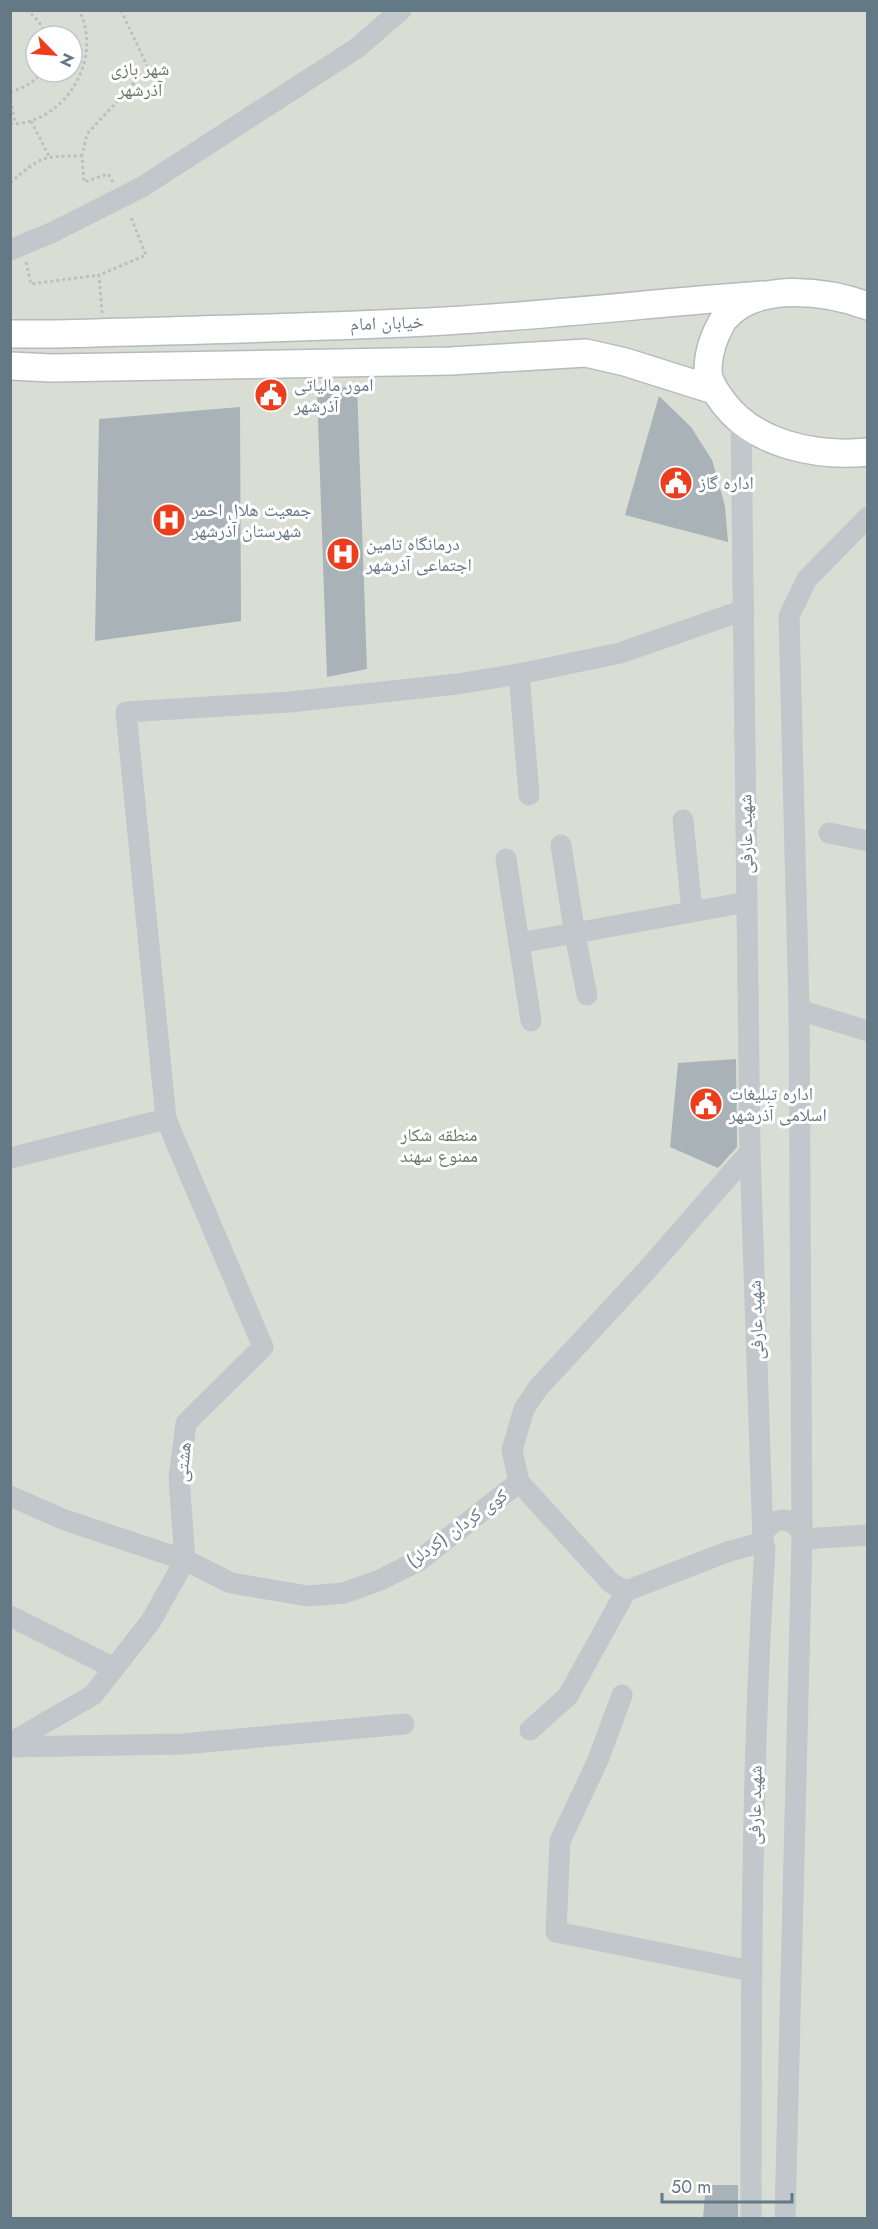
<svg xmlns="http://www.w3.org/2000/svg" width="878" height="2229" font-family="Jost,'Noto Naskh Arabic',sans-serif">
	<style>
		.green { fill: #d8ded4; fill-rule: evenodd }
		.building { fill: #a8b2b7 }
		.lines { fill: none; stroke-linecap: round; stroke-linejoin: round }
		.major-casing { stroke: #b5babe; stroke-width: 30 }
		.path { stroke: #bdc0c2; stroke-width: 3; stroke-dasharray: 3 3; stroke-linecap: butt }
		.minor { stroke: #c1c7ca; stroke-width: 21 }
		.major { stroke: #fff; stroke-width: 27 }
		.labels { text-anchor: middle; stroke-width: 6; stroke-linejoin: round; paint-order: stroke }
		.park-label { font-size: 18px; fill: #66775f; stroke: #fff }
		.street-label { font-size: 18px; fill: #647986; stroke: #fff }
		.poi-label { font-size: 18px; fill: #647986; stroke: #fff; text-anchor: start }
	</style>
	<rect width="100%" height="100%" fill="#f7f6f3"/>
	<!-- green -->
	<path class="green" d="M 10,11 L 867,11 L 867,2218 L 11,2218 ZM 36,36 L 72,36 L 72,72 L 36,72 Z"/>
	<!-- building -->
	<g class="building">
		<path d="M 357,386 L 367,669 L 327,677 L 317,390 Z"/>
		<path d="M 659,396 L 691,427 L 712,460 L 725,506 L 728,542 L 625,515 Z"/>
		<path d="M 240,407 L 241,621 L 95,641 L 99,419 Z"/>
		<path d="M 736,1059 L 737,1147 L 718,1168 L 670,1147 L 678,1063 Z"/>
		<path d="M 706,2185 L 738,2185 L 738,2218 L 703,2218 Z"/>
	</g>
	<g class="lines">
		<defs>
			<g id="major">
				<path d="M 868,306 C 827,291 757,281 725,318 C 721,322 719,329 716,334 C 711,345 706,365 709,378 C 712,387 717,394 723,402 C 755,445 817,457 868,452"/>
				<path d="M 10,334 L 55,334 C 185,330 316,328 445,321 C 551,315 656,303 762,295"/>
				<path d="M 10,366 L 52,368 L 451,361 L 586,353 L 625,362 L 714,390"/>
			</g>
		</defs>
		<!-- major casing -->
		<use href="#major" class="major-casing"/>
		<!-- path -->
		<g class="path">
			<path d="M 26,10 C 36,17 42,25 47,36"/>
			<path d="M 10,92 C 23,88 33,84 41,72"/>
			<path d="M 10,94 L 15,124"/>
			<path d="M 31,121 L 49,156"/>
			<path d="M 10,124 C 65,124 104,59 79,10"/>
			<path d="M 113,182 L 108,174 L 84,182 L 82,156 L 87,134 L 148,68 L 121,10"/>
			<path d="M 10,183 C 41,156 42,156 82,156"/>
			<path d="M 26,262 L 31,284 L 99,275"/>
			<path d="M 102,313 L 99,275 L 146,255 L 130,215"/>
		</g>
		<!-- minor -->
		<g class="minor">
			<path d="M 10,250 L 51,233 L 142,187 L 357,48 L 401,10"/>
			<path d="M 741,421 L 750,1152 L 763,1542 L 765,1548 C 751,1771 751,1995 751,2218"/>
			<path d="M 519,674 L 529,795"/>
			<path d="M 683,820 L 692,912"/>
			<path d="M 829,833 L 868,841"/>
			<path d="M 561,845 L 575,935 L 587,995"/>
			<path d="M 506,859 L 531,1021"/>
			<path d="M 519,943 L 747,902"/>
			<path d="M 799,1010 L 868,1031"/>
			<path d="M 10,1158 L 166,1119"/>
			<path d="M 519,1482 L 512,1450 L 524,1409 L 538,1388 L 648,1269 L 750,1152"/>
			<path d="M 10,1496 L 65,1520 L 185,1560 L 231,1583 L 308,1596 L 344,1593 L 380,1580 L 420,1560 L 519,1482 L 611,1583 L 626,1591 L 727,1552 L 763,1542"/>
			<path d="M 763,1534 C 773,1517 789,1515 801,1531"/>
			<path d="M 802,1539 L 868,1535"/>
			<path d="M 10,1616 L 114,1668"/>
			<path d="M 622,1695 L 598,1760 L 560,1841 L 556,1932 L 751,1971"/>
			<path d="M 530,1730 L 568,1696 L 626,1591"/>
			<path d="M 10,1743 L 93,1695 L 151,1621 L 185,1560 L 179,1478 L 186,1423 L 263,1347 L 166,1119 L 126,712 L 290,702 L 457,684 L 519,674 L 620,653 L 744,610"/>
			<path d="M 10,1747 L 182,1744 L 404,1724"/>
			<path d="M 785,2218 L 802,1539 L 799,1010 L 789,616 L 807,579 L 868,517"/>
		</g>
		<!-- major -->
		<use href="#major" class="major"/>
	</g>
	<!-- icons -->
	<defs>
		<symbol id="civic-disc" viewBox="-11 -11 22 22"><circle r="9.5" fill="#ec3d1d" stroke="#fff"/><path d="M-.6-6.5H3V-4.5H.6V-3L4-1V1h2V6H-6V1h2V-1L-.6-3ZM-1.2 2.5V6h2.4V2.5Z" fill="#fff"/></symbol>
		<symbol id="hospital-disc" viewBox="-11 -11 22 22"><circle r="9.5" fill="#ec3d1d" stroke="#fff"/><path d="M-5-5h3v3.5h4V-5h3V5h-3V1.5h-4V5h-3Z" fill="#fff"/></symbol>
	</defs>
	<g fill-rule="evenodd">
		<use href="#civic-disc" x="252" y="376" width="38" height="38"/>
		<use href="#civic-disc" x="657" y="464" width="38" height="38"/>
		<use href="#hospital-disc" x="150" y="501" width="38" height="38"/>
		<use href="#hospital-disc" x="324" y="535" width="38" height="38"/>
		<use href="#civic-disc" x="687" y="1085" width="38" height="38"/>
	</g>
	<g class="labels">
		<!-- park labels -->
		<g class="park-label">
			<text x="140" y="75">شهر بازی<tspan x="140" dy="21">آذرشهر</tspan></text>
			<text x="439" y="1141">منطقه شکار<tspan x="439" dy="21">ممنوع سهند</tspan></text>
		</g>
		<!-- street labels -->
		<g class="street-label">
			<text transform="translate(387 323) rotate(-2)" y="6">خیابان امام</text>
			<text transform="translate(746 834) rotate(-91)" y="6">شهید عارفی</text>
			<text transform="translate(756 1320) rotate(-92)" y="6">شهید عارفی</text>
			<text transform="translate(183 1462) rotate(-85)" y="6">هشتی</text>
			<text transform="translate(457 1528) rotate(-36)" y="6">کوی کردان (کردلر)</text>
			<text transform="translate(755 1805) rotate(-89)" y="6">شهید عارفی</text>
		</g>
		<!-- poi labels -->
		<g class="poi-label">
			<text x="294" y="391">امور مالیاتی<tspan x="294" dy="21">آذرشهر</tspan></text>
			<text x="699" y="489">اداره گاز</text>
			<text x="192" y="516">جمعیت هلال احمر<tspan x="192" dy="21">شهرستان آذرشهر</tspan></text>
			<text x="366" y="550">درمانگاه تامین<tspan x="366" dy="21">اجتماعی آذرشهر</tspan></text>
			<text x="729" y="1100">اداره تبلیغات<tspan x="729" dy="21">اسلامی آذرشهر</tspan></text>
		</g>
	</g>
	<!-- border -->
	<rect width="878" height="2229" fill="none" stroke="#647986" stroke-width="24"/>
	<!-- north arrow -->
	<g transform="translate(54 54) rotate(115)"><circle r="28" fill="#ffffff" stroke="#c1c9cf" stroke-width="1.5"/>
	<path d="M0-4.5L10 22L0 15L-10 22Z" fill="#ec3d1d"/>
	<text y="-9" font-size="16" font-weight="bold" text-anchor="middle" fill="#647986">N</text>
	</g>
	<!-- scale -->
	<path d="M662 2193v9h130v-9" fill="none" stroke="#647986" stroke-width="3"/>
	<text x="671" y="2193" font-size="18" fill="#647986" stroke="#ffffff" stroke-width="4.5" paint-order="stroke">50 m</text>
</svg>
